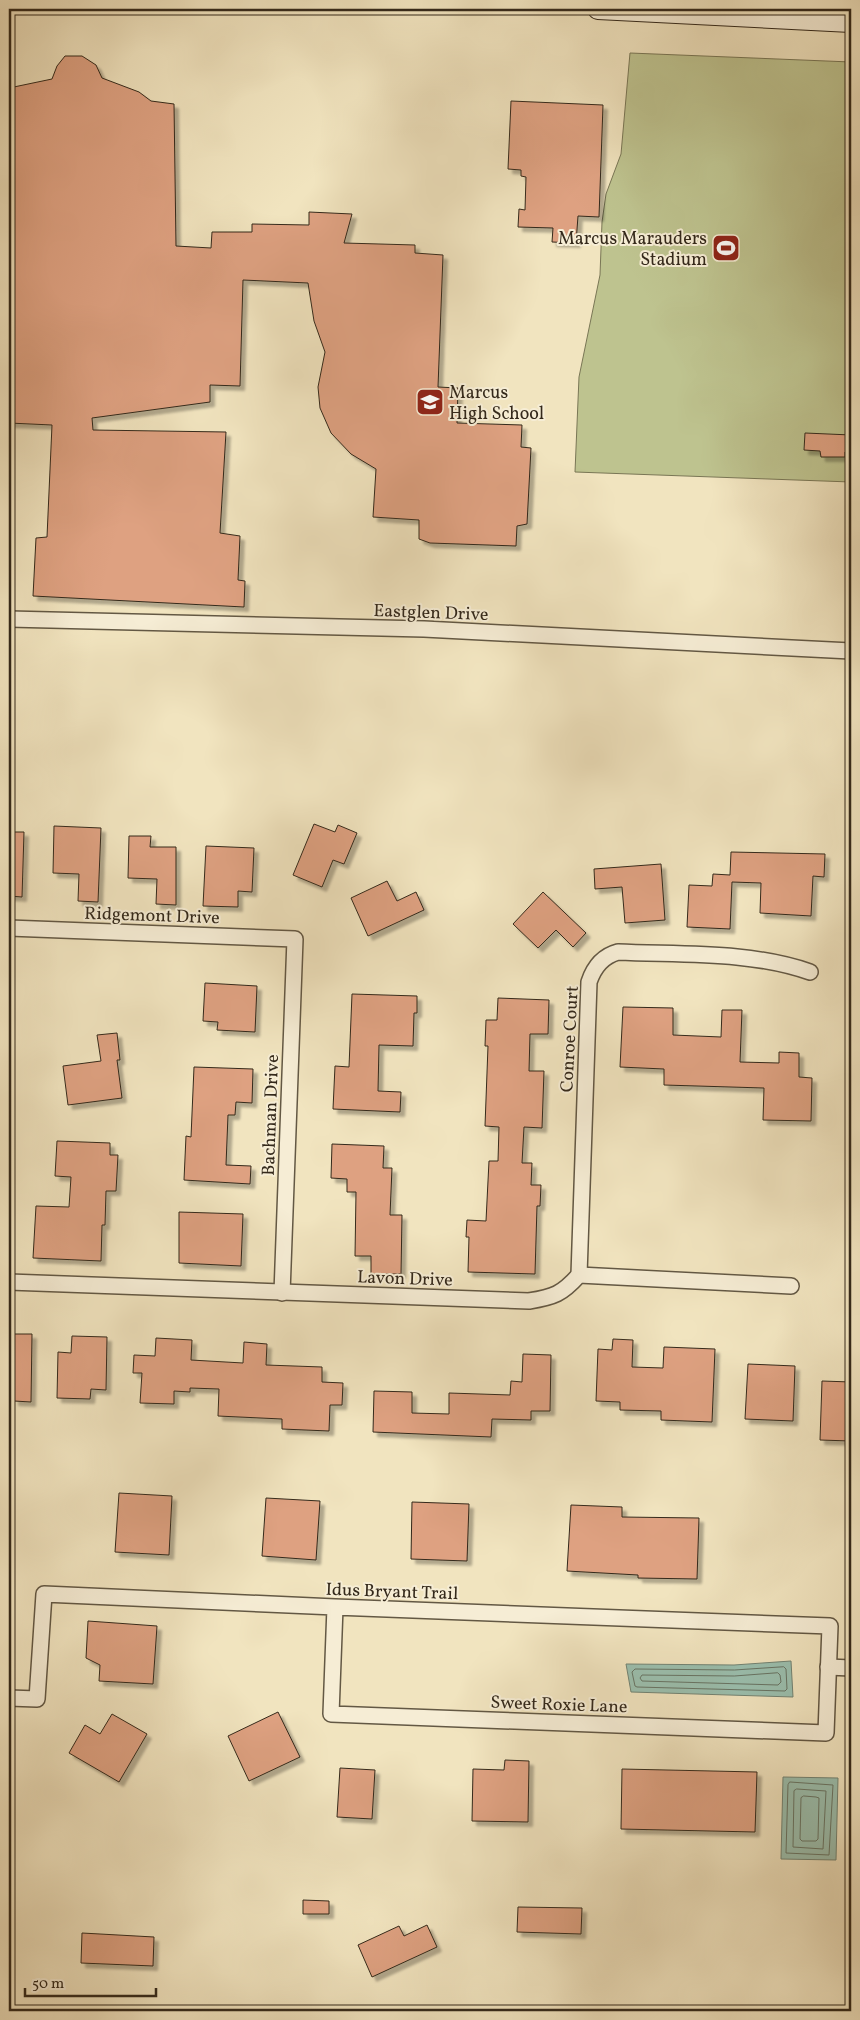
<svg xmlns="http://www.w3.org/2000/svg" width="860" height="2020" font-family="Vollkorn,serif">
	<style>
		.green { fill: #bec38f; stroke: #797655 }
		.water { fill: #9bbfae; stroke: #728373 }
		.lines { fill: none; stroke-linecap: round; stroke-linejoin: round }
		.shore { stroke: #687464; stroke-width: 1 }
		.building { fill: #dea181; stroke: #34291b; filter: url(#shadow) }
		.minor-casing { stroke: #635844; stroke-width: 18 }
		.secondary-casing { stroke: #34291b; stroke-width: 22 }
		.minor { stroke: #f6edd5; stroke-width: 15 }
		.secondary { stroke: #f6edd5; stroke-width: 20 }
		.labels { text-anchor: middle; stroke-width: 4; stroke-linejoin: round; paint-order: stroke }
		.poi-label { font-size: 18px; fill: #34291b; stroke: #f6edd5; text-anchor: end }
		.street-label { font-size: 18px; fill: #34291b; stroke: #f6edd5 }
	</style>
	<defs>
		<filter id="shadow"><feDropShadow dx="4.5" dy="4.5" stdDeviation="1" flood-color="#0004"/></filter>
	</defs>
	<rect width="100%" height="100%" fill="#f1e4bf"/>
	<filter id="stains"><feTurbulence type="fractalNoise" baseFrequency=".004" numOctaves="4"/><feColorMatrix values="0 0 0 0 .2 0 0 0 0 .09 0 0 0 0 .02 0 0 0 .5 -.17"/></filter>
	<radialGradient id="worn" r=".72"><stop offset=".6" stop-color="#630" stop-opacity="0"/><stop offset="1" stop-color="#630" stop-opacity=".3"/></radialGradient>
	<!-- green -->
	<path class="green" d="M 630,53 L 851,62 L 851,482 L 575,472 L 579,377 L 600,275 L 602,222 L 606,194 L 621,154 Z"/>
	<!-- water -->
	<g class="water">
		<path d="M 791,1661 L 793,1697 L 631,1692 L 626,1664 L 734,1665 Z"/>
		<path d="M 783,1777 L 838,1778 L 836,1860 L 781,1859 Z"/>
	</g>
	<g class="lines">
		<!-- shore -->
		<g class="shore">
			<path d="M 784,1667 L 786,1669 L 787,1689 L 785,1691 L 637,1687 L 635,1686 L 632,1672 L 635,1669 L 734,1670 Z"/>
			<path d="M 778,1673 L 780,1675 L 781,1682 L 778,1685 L 642,1681 L 640,1678 L 642,1675 L 734,1676 Z"/>
			<path d="M 790,1782 L 833,1785 L 829,1855 L 786,1853 L 788,1785 Z"/>
			<path d="M 797,1789 L 826,1791 L 823,1849 L 793,1847 L 794,1791 Z"/>
			<path d="M 804,1796 L 816,1797 L 819,1798 L 818,1839 L 816,1841 L 802,1841 L 800,1839 L 801,1798 Z"/>
		</g>
	</g>
	<!-- building -->
	<g class="building">
		<path d="M 65,56 L 82,56 L 96,65 L 102,78 L 139,92 L 151,101 L 174,104 L 176,246 L 211,248 L 212,232 L 252,232 L 252,224 L 309,225 L 309,212 L 352,214 L 344,243 L 415,245 L 415,253 L 443,255 L 438,387 L 458,388 L 457,423 L 522,425 L 521,447 L 531,448 L 527,524 L 517,526 L 516,546 L 430,543 L 419,539 L 419,520 L 373,517 L 376,469 L 351,454 L 331,433 L 320,408 L 318,387 L 325,352 L 314,321 L 308,283 L 243,280 L 240,386 L 210,385 L 210,402 L 92,418 L 93,430 L 226,432 L 220,533 L 240,536 L 238,580 L 245,581 L 244,607 L 33,596 L 36,538 L 47,537 L 52,425 L 9,423 L 9,88 L 52,79 L 57,66 Z"/>
		<path d="M 511,101 L 603,105 L 599,217 L 578,216 L 576,243 L 552,242 L 553,228 L 518,227 L 519,209 L 525,210 L 526,177 L 521,176 L 521,170 L 508,169 Z"/>
		<path d="M 805,433 L 851,435 L 851,452 L 845,452 L 845,457 L 821,457 L 820,451 L 804,450 Z"/>
		<path d="M 314,824 L 335,832 L 338,825 L 357,833 L 344,864 L 333,860 L 322,887 L 293,875 Z"/>
		<path d="M 54,826 L 101,828 L 98,902 L 78,901 L 79,874 L 53,873 Z"/>
		<path d="M 9,832 L 24,832 L 22,897 L 9,896 Z"/>
		<path d="M 129,836 L 151,836 L 150,847 L 176,847 L 176,905 L 156,904 L 157,879 L 128,878 Z"/>
		<path d="M 206,846 L 254,848 L 252,892 L 238,891 L 238,907 L 203,906 Z"/>
		<path d="M 731,852 L 825,854 L 824,877 L 813,876 L 811,916 L 760,913 L 761,883 L 732,882 L 730,929 L 687,927 L 689,885 L 712,886 L 713,874 L 730,875 Z"/>
		<path d="M 661,864 L 665,920 L 625,923 L 622,887 L 595,889 L 594,869 Z"/>
		<path d="M 387,881 L 397,901 L 416,892 L 424,910 L 368,936 L 351,898 Z"/>
		<path d="M 543,892 L 586,933 L 573,947 L 556,930 L 538,948 L 513,924 Z"/>
		<path d="M 205,983 L 257,986 L 255,1032 L 217,1030 L 218,1022 L 203,1021 Z"/>
		<path d="M 352,994 L 417,996 L 417,1013 L 414,1013 L 413,1046 L 379,1045 L 378,1091 L 401,1092 L 400,1112 L 333,1109 L 335,1066 L 349,1067 Z"/>
		<path d="M 498,998 L 549,1000 L 548,1034 L 530,1034 L 529,1071 L 544,1071 L 542,1128 L 524,1127 L 522,1163 L 532,1163 L 531,1185 L 541,1185 L 540,1206 L 537,1206 L 535,1274 L 468,1272 L 469,1237 L 466,1237 L 467,1220 L 486,1221 L 489,1161 L 498,1161 L 499,1127 L 485,1126 L 488,1046 L 485,1046 L 486,1020 L 497,1020 Z"/>
		<path d="M 623,1007 L 673,1008 L 673,1035 L 721,1037 L 722,1010 L 742,1010 L 740,1062 L 779,1063 L 779,1052 L 799,1053 L 799,1077 L 812,1078 L 811,1121 L 763,1120 L 764,1088 L 664,1085 L 664,1069 L 620,1067 Z"/>
		<path d="M 117,1033 L 120,1060 L 117,1060 L 122,1098 L 68,1105 L 63,1066 L 101,1061 L 97,1035 Z"/>
		<path d="M 194,1067 L 253,1069 L 252,1103 L 236,1102 L 235,1115 L 228,1115 L 226,1165 L 251,1166 L 250,1184 L 184,1180 L 186,1136 L 191,1137 Z"/>
		<path d="M 57,1141 L 110,1143 L 110,1155 L 118,1155 L 116,1191 L 106,1191 L 105,1225 L 102,1225 L 101,1261 L 33,1258 L 36,1206 L 69,1207 L 71,1177 L 55,1176 Z"/>
		<path d="M 332,1144 L 384,1146 L 383,1168 L 392,1168 L 390,1215 L 402,1215 L 401,1274 L 371,1274 L 371,1256 L 355,1256 L 356,1192 L 347,1192 L 347,1179 L 331,1178 Z"/>
		<path d="M 179,1212 L 243,1214 L 241,1266 L 179,1263 Z"/>
		<path d="M 9,1334 L 32,1334 L 31,1402 L 14,1401 L 14,1388 L 9,1388 Z"/>
		<path d="M 72,1336 L 107,1337 L 106,1390 L 91,1389 L 90,1399 L 57,1398 L 58,1352 L 71,1353 Z"/>
		<path d="M 156,1338 L 192,1340 L 191,1360 L 243,1363 L 244,1342 L 267,1344 L 266,1365 L 322,1367 L 322,1382 L 343,1383 L 342,1405 L 330,1405 L 329,1431 L 282,1429 L 282,1419 L 218,1416 L 219,1389 L 190,1388 L 190,1392 L 174,1391 L 174,1404 L 140,1403 L 142,1373 L 133,1373 L 134,1355 L 155,1356 Z"/>
		<path d="M 613,1339 L 633,1340 L 632,1367 L 663,1368 L 664,1347 L 715,1349 L 712,1422 L 661,1420 L 661,1411 L 620,1410 L 620,1402 L 596,1401 L 598,1349 L 612,1350 Z"/>
		<path d="M 523,1354 L 551,1355 L 550,1411 L 531,1411 L 531,1420 L 492,1419 L 491,1437 L 373,1432 L 374,1391 L 412,1392 L 412,1413 L 449,1414 L 449,1393 L 510,1395 L 511,1381 L 522,1382 Z"/>
		<path d="M 748,1364 L 795,1366 L 793,1421 L 745,1419 Z"/>
		<path d="M 822,1381 L 851,1382 L 851,1441 L 820,1440 Z"/>
		<path d="M 119,1493 L 172,1496 L 169,1555 L 115,1552 Z"/>
		<path d="M 266,1498 L 320,1501 L 316,1560 L 262,1556 Z"/>
		<path d="M 412,1502 L 469,1504 L 467,1561 L 411,1559 Z"/>
		<path d="M 571,1505 L 622,1507 L 622,1517 L 699,1518 L 697,1579 L 638,1578 L 638,1575 L 567,1571 Z"/>
		<path d="M 88,1621 L 157,1626 L 153,1684 L 99,1681 L 100,1665 L 86,1658 Z"/>
		<path d="M 278,1712 L 300,1757 L 249,1781 L 228,1736 Z"/>
		<path d="M 112,1714 L 147,1734 L 119,1782 L 69,1753 L 85,1725 L 100,1734 Z"/>
		<path d="M 505,1760 L 529,1761 L 528,1822 L 472,1821 L 473,1769 L 504,1770 Z"/>
		<path d="M 340,1768 L 375,1770 L 372,1819 L 337,1817 Z"/>
		<path d="M 622,1769 L 757,1772 L 755,1832 L 621,1829 Z"/>
		<path d="M 303,1900 L 329,1901 L 329,1914 L 303,1914 Z"/>
		<path d="M 518,1907 L 582,1908 L 581,1934 L 517,1932 Z"/>
		<path d="M 427,1925 L 437,1947 L 372,1977 L 358,1945 L 399,1926 L 404,1936 Z"/>
		<path d="M 82,1933 L 154,1937 L 153,1966 L 81,1963 Z"/>
	</g>
	<g class="lines">
		<defs>
			<g id="minor">
				<path d="M 9,619 L 424,629 L 851,651"/>
				<path d="M 9,928 L 295,939 L 282,1293"/>
				<path d="M 579,1275 L 589,982 C 594,967 603,956 618,952 C 682,955 750,951 810,972"/>
				<path d="M 9,1282 L 529,1301 C 554,1297 562,1294 579,1275 L 791,1286"/>
				<path d="M 828,1667 L 851,1668"/>
				<path d="M 9,1698 L 37,1699 L 44,1594 L 335,1607 L 830,1626 L 826,1733 L 331,1714 L 335,1607"/>
			</g>
			<path id="secondary" d="M 598,9 L 851,22"/>
		</defs>
		<!-- minor casing -->
		<use href="#minor" class="minor-casing"/>
		<!-- secondary casing -->
		<use href="#secondary" class="secondary-casing"/>
		<!-- minor -->
		<use href="#minor" class="minor"/>
		<!-- secondary -->
		<use href="#secondary" class="secondary"/>
	</g>
	<!-- icons -->
	<defs>
		<symbol id="stadium-square" viewBox="-11 -11 22 22"><rect x="-9" y="-9" width="18" height="18" rx="4" fill="#8f2418" stroke="#f6edd5"/><path d="M0-5a6.5 5 0 1 0 0 10a6.5 5 0 1 0 0-10ZM-3.5-1.8h7v3.6h-7Z" fill="#fff"/></symbol>
		<symbol id="school-square" viewBox="-11 -11 22 22"><rect x="-9" y="-9" width="18" height="18" rx="4" fill="#8f2418" stroke="#f6edd5"/><path d="M0-5L7-2L0 1L-7-2ZM-4 1L0 2.5L4 1V4Q0 6-4 4Z" fill="#fff"/></symbol>
	</defs>
	<g fill-rule="evenodd">
		<use href="#stadium-square" x="710" y="232" width="32" height="32"/>
		<use href="#school-square" x="414" y="386" width="32" height="32"/>
	</g>
	<g class="labels">
		<!-- poi labels -->
		<g class="poi-label">
			<text x="707" y="244">Marcus Marauders<tspan x="707" dy="21">Stadium</tspan></text>
			<text x="449" y="398" text-anchor="start">Marcus<tspan x="449" dy="21">High School</tspan></text>
		</g>
		<!-- street labels -->
		<g class="street-label">
			<text transform="translate(431 612) rotate(2)" y="6">Eastglen Drive</text>
			<text transform="translate(152 915) rotate(2)" y="6">Ridgemont Drive</text>
			<text transform="translate(569 1039) rotate(-87)" y="6">Conroe Court</text>
			<text transform="translate(270 1115) rotate(-88)" y="6">Bachman Drive</text>
			<text transform="translate(405 1278) rotate(2)" y="6">Lavon Drive</text>
			<text transform="translate(392 1591) rotate(2)" y="6">Idus Bryant Trail</text>
			<text transform="translate(559 1704) rotate(2)" y="6">Sweet Roxie Lane</text>
		</g>
	</g>
	<!-- margin -->
	<rect width="860" height="2020" fill="none" stroke="#f1e4bf" stroke-width="30"/>
	<rect x="10" y="10" width="840" height="2000" fill="none" stroke="#34291b" stroke-width="2.5"/>
	<rect x="15" y="15" width="830" height="1990" fill="none" stroke="#34291b"/>
	<!-- scale -->
	<path d="M25 1988v8h131v-8" fill="none" stroke="#34291b" stroke-width="2.5"/>
	<text x="32" y="1988" font-size="15" fill="#34291b" stroke="#f6edd5" stroke-width="4" paint-order="stroke">50 m</text>
	<rect width="100%" height="100%" filter="url(#stains)"/>
	<rect width="100%" height="100%" fill="url(#worn)"/>
</svg>
